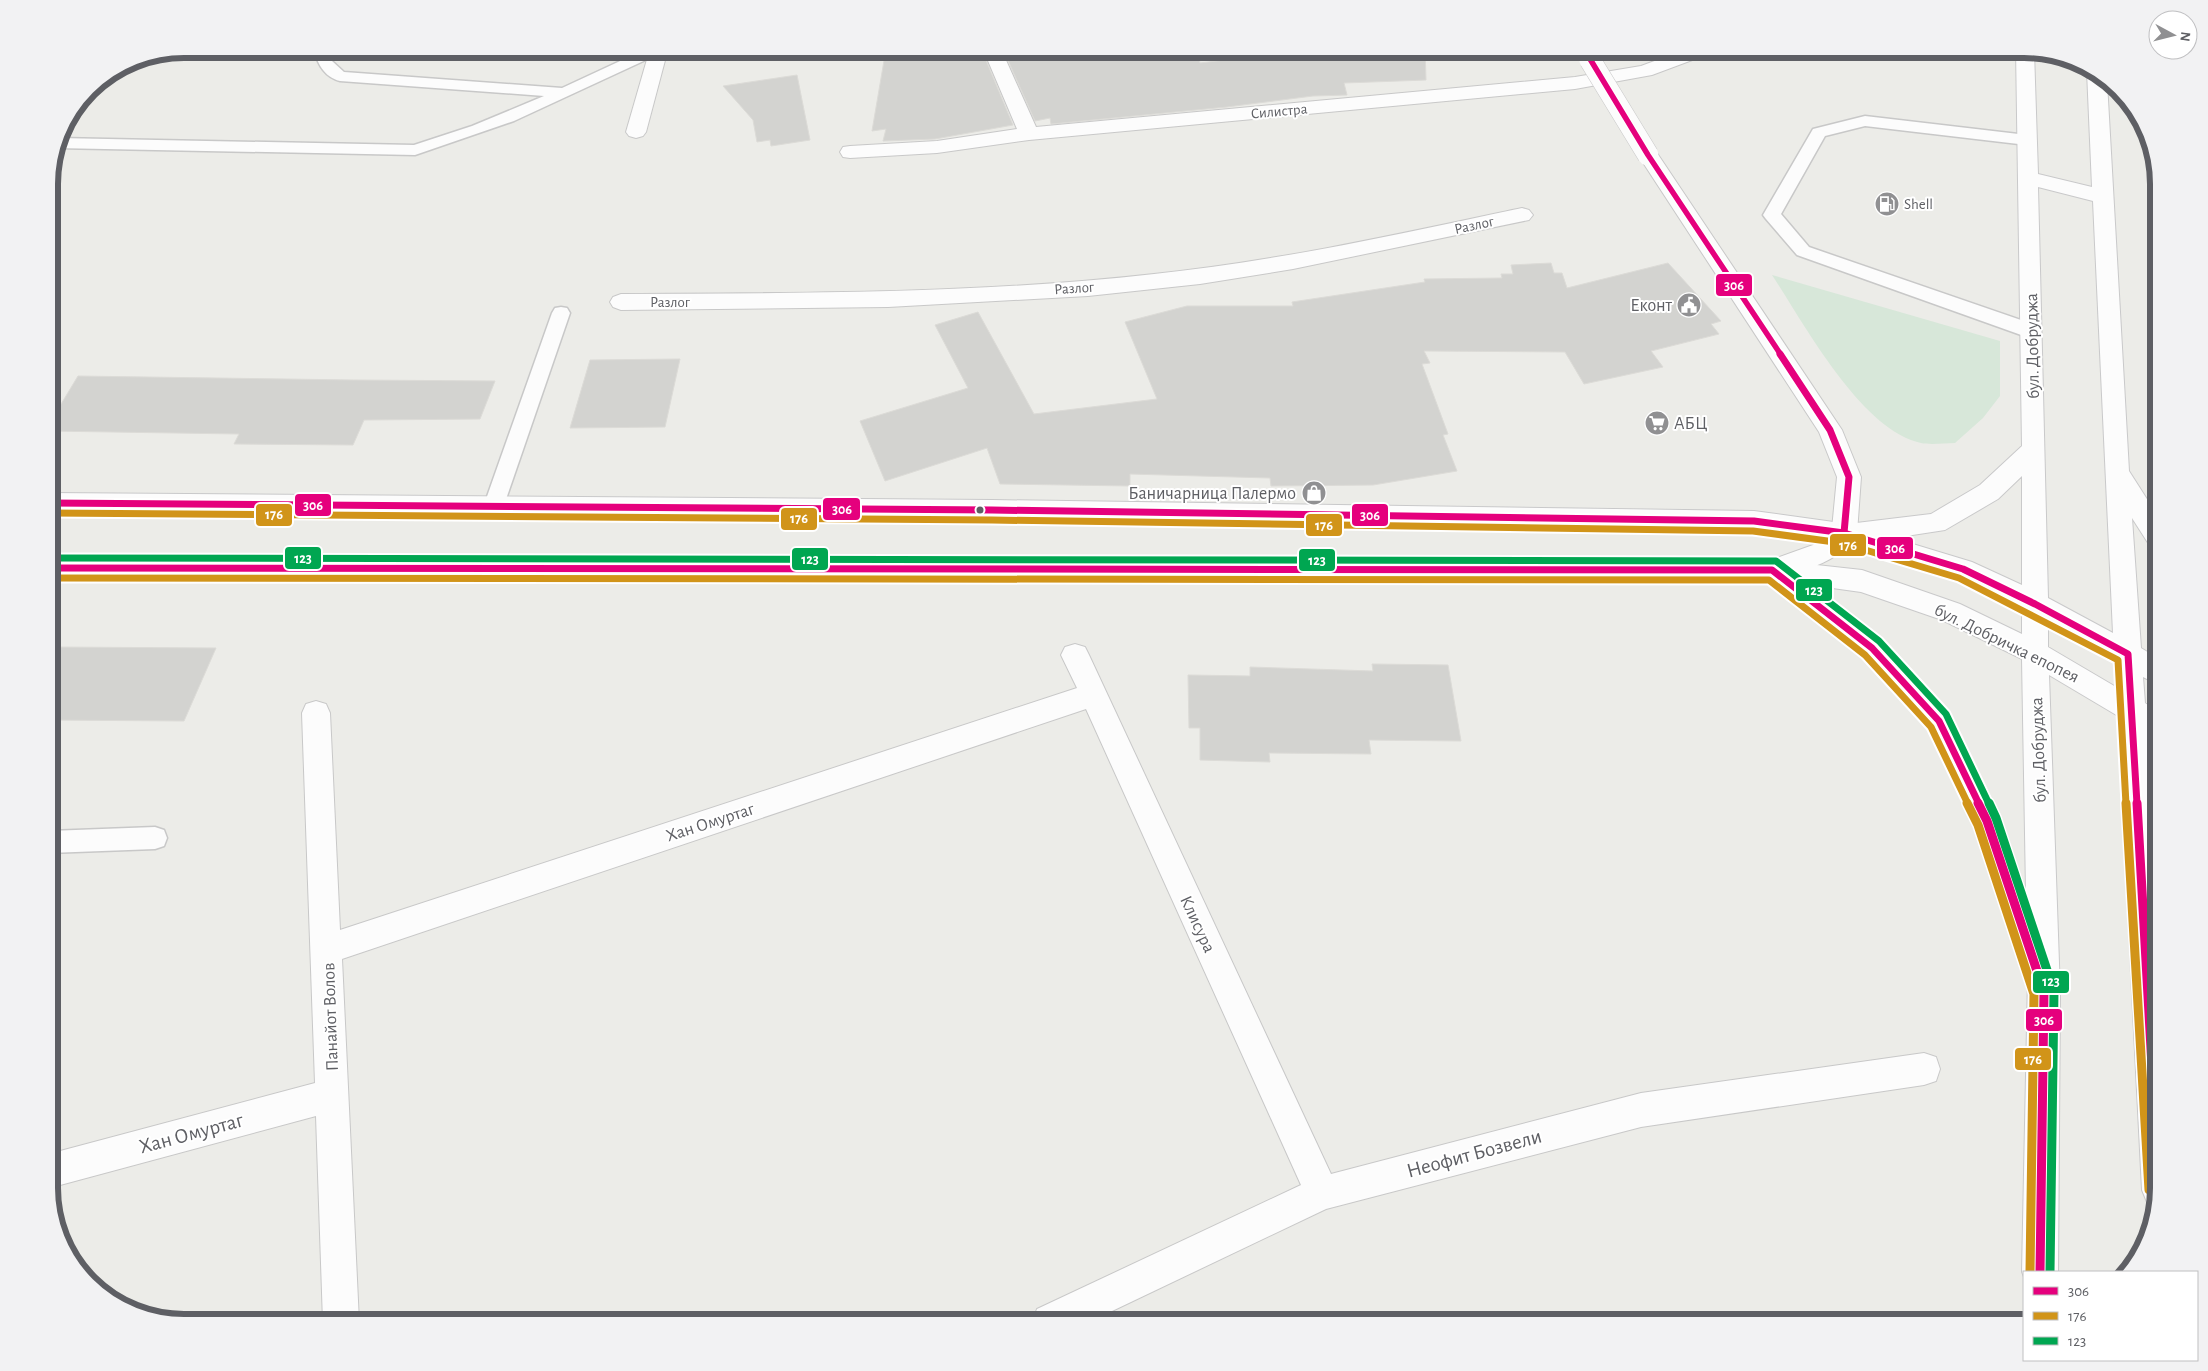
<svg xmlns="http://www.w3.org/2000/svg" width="2208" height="1371" font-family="'Alegreya Sans',sans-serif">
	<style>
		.green { fill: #d7e7d9 }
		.building { fill: #d3d3d0; stroke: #dcdbd7 }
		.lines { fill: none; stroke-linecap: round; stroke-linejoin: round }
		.lane-casing { stroke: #c8c8c8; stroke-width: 3 }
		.street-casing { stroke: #c8c8c8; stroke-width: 2 }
		.secondary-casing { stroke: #c9c9ca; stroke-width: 2 }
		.lane { fill: #fcfcfc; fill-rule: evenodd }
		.street { fill: #fcfcfc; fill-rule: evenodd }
		.secondary { fill: #fcfcfc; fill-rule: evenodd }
		.street-bridge-casing { stroke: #c8c8c8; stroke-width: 22; stroke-linecap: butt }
		.street-bridge { stroke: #fcfcfc; stroke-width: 21 }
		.bus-1-far2-casing { stroke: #fff; stroke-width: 8 }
		.bus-1-far1-casing { stroke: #fff; stroke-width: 11 }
		.bus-1-casing { stroke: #fff; stroke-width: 12 }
		.bus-2-far1-casing { stroke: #fff; stroke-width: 11 }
		.bus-2-casing { stroke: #fff; stroke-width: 12 }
		.bus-3-far1-casing { stroke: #fff; stroke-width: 11 }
		.bus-3-casing { stroke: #fff; stroke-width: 12 }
		.bus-1-far2 { stroke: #e5007d; stroke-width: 5.5 }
		.bus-1-far1 { stroke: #e5007d; stroke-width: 7 }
		.bus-1 { stroke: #e5007d; stroke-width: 9 }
		.bus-2-far1 { stroke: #d19419; stroke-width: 7 }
		.bus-2 { stroke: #d19419; stroke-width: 9 }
		.bus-3-far1 { stroke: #00a651; stroke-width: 7 }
		.bus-3 { stroke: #00a651; stroke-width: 9 }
		.bus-dot { fill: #5e5f64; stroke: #fff; stroke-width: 2 }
		.labels { text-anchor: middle; stroke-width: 4; stroke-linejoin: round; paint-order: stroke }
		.far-street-label { font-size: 15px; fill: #5e5f64; stroke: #fff }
		.far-poi-label { font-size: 15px; fill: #5e5f64; stroke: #fff; text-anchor: start }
		.poi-label { font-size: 18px; fill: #5e5f64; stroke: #fff; text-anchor: end }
		.street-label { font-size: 18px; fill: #5e5f64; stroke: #fff }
		.near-street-label { font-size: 21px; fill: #5e5f64; stroke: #fff }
		.rim { fill: none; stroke: #5e5f64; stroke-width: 6 }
		.line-badge { stroke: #fff; stroke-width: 2 }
		.badge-label { font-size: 14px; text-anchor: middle; font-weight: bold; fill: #fff }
	</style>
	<rect width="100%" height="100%" fill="#ecece8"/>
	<!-- green -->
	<path class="green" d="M 1772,275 L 2000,341 L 2000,396 L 1983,418 L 1955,443 C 1945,443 1931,445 1921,443 C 1861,430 1805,325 1772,275 Z"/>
	<!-- building -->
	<g class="building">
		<path d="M 886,49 L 966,49 L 972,59 L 985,58 L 1013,125 L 935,139 L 883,141 L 886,129 L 872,131 Z"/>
		<path d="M 1078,49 L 1197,49 L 1200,63 L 1267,55 L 1267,49 L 1425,49 L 1426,80 L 1344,83 L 1347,95 L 1313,96 L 1227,107 L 1051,124 L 1050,118 L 1035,121 L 1006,56 Z"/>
		<path d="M 797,75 L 810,140 L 771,146 L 770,140 L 757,142 L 753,120 L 723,86 Z"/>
		<path d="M 1551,263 L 1554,273 L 1562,273 L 1567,288 L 1668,263 L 1721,321 L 1711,324 L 1719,334 L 1651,351 L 1663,367 L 1584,384 L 1565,352 L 1424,351 L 1430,363 L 1422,364 L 1448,434 L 1443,435 L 1457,471 L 1373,485 L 1271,486 L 1270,478 L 1130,474 L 1130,486 L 1000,484 L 987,448 L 885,481 L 860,421 L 968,388 L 935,325 L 978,312 L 1034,414 L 1157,399 L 1125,322 L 1187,306 L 1293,306 L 1292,302 L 1425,282 L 1424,279 L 1502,278 L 1501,274 L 1513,274 L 1511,265 Z"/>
		<path d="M 680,359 L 665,427 L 570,428 L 590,360 Z"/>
		<path d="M 78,376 L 354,380 L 495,381 L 480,419 L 364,420 L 353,445 L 234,444 L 239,434 L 49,431 L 49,424 Z"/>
		<path d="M 49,647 L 216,648 L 184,721 L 49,720 Z"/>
		<path d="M 1372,664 L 1448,665 L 1461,741 L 1369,740 L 1371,754 L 1269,753 L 1270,762 L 1200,760 L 1200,728 L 1189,728 L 1188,675 L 1250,676 L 1250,667 L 1373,671 Z"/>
	</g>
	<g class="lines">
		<defs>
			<g id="lane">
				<path d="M 314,49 L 330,49 L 332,61 L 344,72 L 562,88 L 646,49 L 666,49 L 663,52 L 514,121 L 415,155 L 55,148 L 58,138 L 414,145 L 472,126 L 544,96 L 340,81 C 324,77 317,63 314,49 Z"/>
				<path d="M 1865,116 L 2027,135 L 2033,136 L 2035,140 L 2033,144 L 2027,145 L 1865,126 L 1825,136 L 1781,214 L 1809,247 L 2038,326 L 2040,331 L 2038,336 L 2031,338 L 2024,336 L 1797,255 L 1766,219 L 1763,215 L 1813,129 Z"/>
				<path d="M 561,307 L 567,308 L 570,313 L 504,505 L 501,511 L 494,513 L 487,511 L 484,505 L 552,313 L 555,308 Z"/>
				<path d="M 155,827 L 164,830 L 167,838 L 164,846 L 155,849 L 49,853 L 49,831 Z"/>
			</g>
			<g id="street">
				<path d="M 650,49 L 668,49 L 646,132 L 643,136 L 636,138 L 629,136 L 626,132 Z"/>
				<path d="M 983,49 L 1001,49 L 1036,127 L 1575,77 L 1641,66 L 1687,49 L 1713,49 L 1711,53 L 1652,75 L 1575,89 L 1029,140 L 937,153 L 850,158 L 843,157 L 840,152 L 843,147 L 850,146 L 937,141 L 1017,129 Z"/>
				<path d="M 1648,149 L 1655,150 L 1842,430 L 1861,477 L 1857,533 C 1841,563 1801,571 1772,580 L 1763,577 L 1759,570 L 1763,563 L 1813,545 L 1832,529 L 1837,477 L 1819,432 L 1638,155 L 1641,150 Z"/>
				<path d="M 1522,208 L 1529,210 L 1533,215 L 1529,220 L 1293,269 L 1200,284 L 1088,296 L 888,307 L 621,310 L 613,307 L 610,302 L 613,297 L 621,294 C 799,293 977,294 1154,274 C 1278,261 1400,234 1522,208 Z"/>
				<path d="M 1075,644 L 1085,647 L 1089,655 L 1331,1174 L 1641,1093 L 1924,1053 L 1936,1057 L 1940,1069 L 1936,1081 L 1924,1085 L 1641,1127 L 1326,1209 L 1089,1322 L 1032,1322 L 1037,1309 L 1301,1185 L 1086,709 L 342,959 L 359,1322 L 323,1322 L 316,1116 L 49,1188 L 49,1154 L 315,1083 L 302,713 L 306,704 L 316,701 L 326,704 L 330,713 L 340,930 L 1077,688 L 1061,655 L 1065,647 Z"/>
			</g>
			<path id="secondary" d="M 2016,49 L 2034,51 L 2038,174 L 2092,187 L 2087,71 L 2090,67 L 2107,82 L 2129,471 L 2159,518 L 2159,549 L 2150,546 L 2132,518 L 2141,648 L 2159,659 L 2159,685 L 2143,677 L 2145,703 L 2159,712 L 2159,738 L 2147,733 L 2159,911 L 2159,1188 L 2155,1205 L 2147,1202 L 2142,1190 L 2118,716 L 2049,675 L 2060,992 L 2058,1272 L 2024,1272 L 2024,1277 L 2022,1272 L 2028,977 L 2025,976 L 2020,965 L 1973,822 L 1929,730 L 1862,656 L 1767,580 L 49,578 L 49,558 L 1772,560 L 1862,570 L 1960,604 L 2022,634 L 2022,610 L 1955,577 L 1844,543 L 1754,531 L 992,520 L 49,513 L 49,493 L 992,500 L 1754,511 L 1848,524 L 1931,514 L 1980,485 L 2022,446 ZM 2038,187 L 2093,201 L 2113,633 L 2048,598 ZM 2022,476 L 2022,585 L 1972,562 L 1893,538 L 1945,530 L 1998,499 ZM 1811,585 L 1861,592 L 1942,620 L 2022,659 L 2026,892 L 2002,821 L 1949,712 L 1882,640 ZM 2048,624 L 2115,660 L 2116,687 L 2048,647 Z"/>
		</defs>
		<!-- lane casing -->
		<use href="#lane" class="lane-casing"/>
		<!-- street casing -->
		<use href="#street" class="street-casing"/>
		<!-- secondary casing -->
		<use href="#secondary" class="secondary-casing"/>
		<!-- lane -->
		<use href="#lane" class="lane"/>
		<!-- street -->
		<use href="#street" class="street"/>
		<!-- secondary -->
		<use href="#secondary" class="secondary"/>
		<defs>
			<path id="street-bridge" d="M 1590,60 L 1648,155"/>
		</defs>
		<!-- street-bridge casing -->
		<use href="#street-bridge" class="street-bridge-casing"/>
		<!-- street-bridge -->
		<use href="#street-bridge" class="street-bridge"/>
		<defs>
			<path id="bus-1-far2" d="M 1584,49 L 1648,155 L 1781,355"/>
			<g id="bus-1-far1">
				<path d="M 1780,354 L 1830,430 L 1849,477 L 1844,533"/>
				<path d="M 49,503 L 992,510 L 1754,521 L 1844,533 L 1963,569 L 2035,604 L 2128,654 L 2137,804"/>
				<path d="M 49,568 L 1772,570 L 1872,648 L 1939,721 L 1979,804"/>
			</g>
			<g id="bus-1">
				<path d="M 1978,803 L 1987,821 L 2044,992 L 2040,1272"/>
				<path d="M 2137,803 L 2159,1189"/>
			</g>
			<g id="bus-2-far1">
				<path d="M 49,513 L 992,520 L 1753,531 L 1842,543 L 1959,578 L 2118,660 L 2126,804"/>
				<path d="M 49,578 L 1769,580 L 1865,655 L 1931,727 L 1968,804"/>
			</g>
			<g id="bus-2">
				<path d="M 1967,803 L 1978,825 L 2034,994 L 2030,1272"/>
				<path d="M 2126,803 L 2149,1190"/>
			</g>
			<path id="bus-3-far1" d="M 49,558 L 1776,561 L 1879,641 L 1946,714 L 1989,804"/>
			<path id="bus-3" d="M 1989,803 L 1996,818 L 2054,991 L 2050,1272"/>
		</defs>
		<!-- bus-1-far2 casing -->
		<use href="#bus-1-far2" class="bus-1-far2-casing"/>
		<!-- bus-1-far1 casing -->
		<use href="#bus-1-far1" class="bus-1-far1-casing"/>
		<!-- bus-1 casing -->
		<use href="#bus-1" class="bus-1-casing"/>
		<!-- bus-2-far1 casing -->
		<use href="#bus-2-far1" class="bus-2-far1-casing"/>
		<!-- bus-2 casing -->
		<use href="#bus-2" class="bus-2-casing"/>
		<!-- bus-3-far1 casing -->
		<use href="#bus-3-far1" class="bus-3-far1-casing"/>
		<!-- bus-3 casing -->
		<use href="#bus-3" class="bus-3-casing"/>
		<!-- bus-1-far2 -->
		<use href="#bus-1-far2" class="bus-1-far2"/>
		<!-- bus-1-far1 -->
		<use href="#bus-1-far1" class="bus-1-far1"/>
		<!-- bus-1 -->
		<use href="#bus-1" class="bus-1"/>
		<!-- bus-2-far1 -->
		<use href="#bus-2-far1" class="bus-2-far1"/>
		<!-- bus-2 -->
		<use href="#bus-2" class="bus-2"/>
		<!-- bus-3-far1 -->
		<use href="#bus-3-far1" class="bus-3-far1"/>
		<!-- bus-3 -->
		<use href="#bus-3" class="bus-3"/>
	</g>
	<!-- icons -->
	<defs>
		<symbol id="fuel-disc" viewBox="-11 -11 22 22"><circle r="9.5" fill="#909092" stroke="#fff"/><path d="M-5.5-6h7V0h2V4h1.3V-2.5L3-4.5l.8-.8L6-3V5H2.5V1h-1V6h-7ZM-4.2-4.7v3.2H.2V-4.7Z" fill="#fff"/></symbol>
		<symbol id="civic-disc" viewBox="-11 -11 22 22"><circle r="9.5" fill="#909092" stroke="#fff"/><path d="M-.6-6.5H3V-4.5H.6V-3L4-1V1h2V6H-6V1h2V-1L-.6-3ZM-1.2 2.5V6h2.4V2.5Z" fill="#fff"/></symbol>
		<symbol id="supermarket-disc" viewBox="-11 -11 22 22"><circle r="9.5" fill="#909092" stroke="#fff"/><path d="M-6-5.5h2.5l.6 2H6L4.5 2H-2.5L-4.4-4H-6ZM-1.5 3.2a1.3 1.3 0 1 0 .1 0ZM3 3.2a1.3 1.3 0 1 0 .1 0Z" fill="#fff"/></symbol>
		<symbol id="shop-disc" viewBox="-11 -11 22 22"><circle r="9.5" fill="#909092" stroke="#fff"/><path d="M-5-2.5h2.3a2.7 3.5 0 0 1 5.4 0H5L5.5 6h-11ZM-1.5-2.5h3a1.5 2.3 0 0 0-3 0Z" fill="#fff"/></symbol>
	</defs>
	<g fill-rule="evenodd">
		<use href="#fuel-disc" x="1873" y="190" width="28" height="28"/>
		<use href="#civic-disc" x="1675" y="291" width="28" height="28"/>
		<use href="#supermarket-disc" x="1643" y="409" width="28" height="28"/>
		<use href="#shop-disc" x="1300" y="479" width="28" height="28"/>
	</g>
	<!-- markers -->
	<circle class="bus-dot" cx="980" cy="510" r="4.5"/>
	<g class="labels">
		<!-- far-street labels -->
		<g class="far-street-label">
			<text transform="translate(1279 111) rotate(-5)" y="5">Силистра</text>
			<text transform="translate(1474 225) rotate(-12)" y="5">Разлог</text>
			<text transform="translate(1074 288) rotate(-4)" y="5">Разлог</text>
			<text x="670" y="307">Разлог</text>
		</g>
		<!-- far-poi labels -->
		<g class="far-poi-label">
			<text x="1904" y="209">Shell</text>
		</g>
		<!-- poi labels -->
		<g class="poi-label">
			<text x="1672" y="311">Еконт</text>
			<text x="1674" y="429" text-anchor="start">АБЦ</text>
			<text x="1296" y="499">Баничарница Палермо</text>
		</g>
		<!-- street labels -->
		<g class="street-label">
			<text transform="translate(2032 346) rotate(-91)" y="6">бул. Добруджа</text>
			<text transform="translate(2007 643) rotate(26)" y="6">бул. Добричка епопея</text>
			<text transform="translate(2038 750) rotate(-92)" y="6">бул. Добруджа</text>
			<text transform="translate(710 822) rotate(-18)" y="6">Хан Омуртаг</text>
			<text transform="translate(1198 924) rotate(65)" y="6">Клисура</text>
			<text transform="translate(330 1017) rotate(-92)" y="6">Панайот Волов</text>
		</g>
		<!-- near-street labels -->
		<g class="near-street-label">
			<text transform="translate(191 1133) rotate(-15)" y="7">Хан Омуртаг</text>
			<text transform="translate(1474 1153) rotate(-15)" y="7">Неофит Бозвели</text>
		</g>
	</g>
	<!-- crop -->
	<path d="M0 0H2208V1371H0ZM184 58H2024A126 126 0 0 1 2150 184V1188A126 126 0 0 1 2024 1314H184A126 126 0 0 1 58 1188V184A126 126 0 0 1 184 58Z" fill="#f2f2f3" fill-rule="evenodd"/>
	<path class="rim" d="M184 58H2024A126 126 0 0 1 2150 184V1188A126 126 0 0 1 2024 1314H184A126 126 0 0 1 58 1188V184A126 126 0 0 1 184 58Z"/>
	<g class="line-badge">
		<rect x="1715" y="273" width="38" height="24" rx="5" fill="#e5007d"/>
		<rect x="294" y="493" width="38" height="24" rx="5" fill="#e5007d"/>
		<rect x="822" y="497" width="39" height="24" rx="5" fill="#e5007d"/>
		<rect x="255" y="503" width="38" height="24" rx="5" fill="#d19419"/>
		<rect x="1351" y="503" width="38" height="24" rx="5" fill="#e5007d"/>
		<rect x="780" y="507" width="38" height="24" rx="5" fill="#d19419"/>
		<rect x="1305" y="513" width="38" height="24" rx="5" fill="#d19419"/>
		<rect x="1829" y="533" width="38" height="24" rx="5" fill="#d19419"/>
		<rect x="1876" y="536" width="38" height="24" rx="5" fill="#e5007d"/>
		<rect x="284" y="546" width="38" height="24" rx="5" fill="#00a651"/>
		<rect x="791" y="547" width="38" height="24" rx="5" fill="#00a651"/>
		<rect x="1298" y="548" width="38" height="24" rx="5" fill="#00a651"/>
		<rect x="1795" y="578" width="38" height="24" rx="5" fill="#00a651"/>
		<rect x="2032" y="970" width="38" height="24" rx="5" fill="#00a651"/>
		<rect x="2025" y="1008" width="38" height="24" rx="5" fill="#e5007d"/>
		<rect x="2014" y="1047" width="38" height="24" rx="5" fill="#d19419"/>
	</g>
	<g class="badge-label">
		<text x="1734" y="290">306</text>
		<text x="313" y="510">306</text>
		<text x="842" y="514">306</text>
		<text x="274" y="519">176</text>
		<text x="1370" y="520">306</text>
		<text x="799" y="523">176</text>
		<text x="1324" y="530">176</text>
		<text x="1848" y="550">176</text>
		<text x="1895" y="553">306</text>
		<text x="303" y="563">123</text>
		<text x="810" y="564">123</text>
		<text x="1317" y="565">123</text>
		<text x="1814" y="595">123</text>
		<text x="2051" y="986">123</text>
		<text x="2044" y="1025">306</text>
		<text x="2033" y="1064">176</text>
	</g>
	<!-- legend -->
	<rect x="2023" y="1271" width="175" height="90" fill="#ffffff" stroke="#bfbfc1"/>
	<rect x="2033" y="1287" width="25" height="8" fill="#e5007d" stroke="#bfbfc1"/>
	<text x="2068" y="1296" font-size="15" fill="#5e5f64">306</text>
	<rect x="2033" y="1312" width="25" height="8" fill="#d19419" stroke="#bfbfc1"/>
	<text x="2068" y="1321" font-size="15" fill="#5e5f64">176</text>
	<rect x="2033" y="1337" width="25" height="8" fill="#00a651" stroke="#bfbfc1"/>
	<text x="2068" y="1346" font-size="15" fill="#5e5f64">123</text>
	<!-- north arrow -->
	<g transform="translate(2173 35) rotate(97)"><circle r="24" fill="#ffffff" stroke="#bfbfc1"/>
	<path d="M0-4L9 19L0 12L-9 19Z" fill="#909092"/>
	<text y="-8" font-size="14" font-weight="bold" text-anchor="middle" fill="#5e5f64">N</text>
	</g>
</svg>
